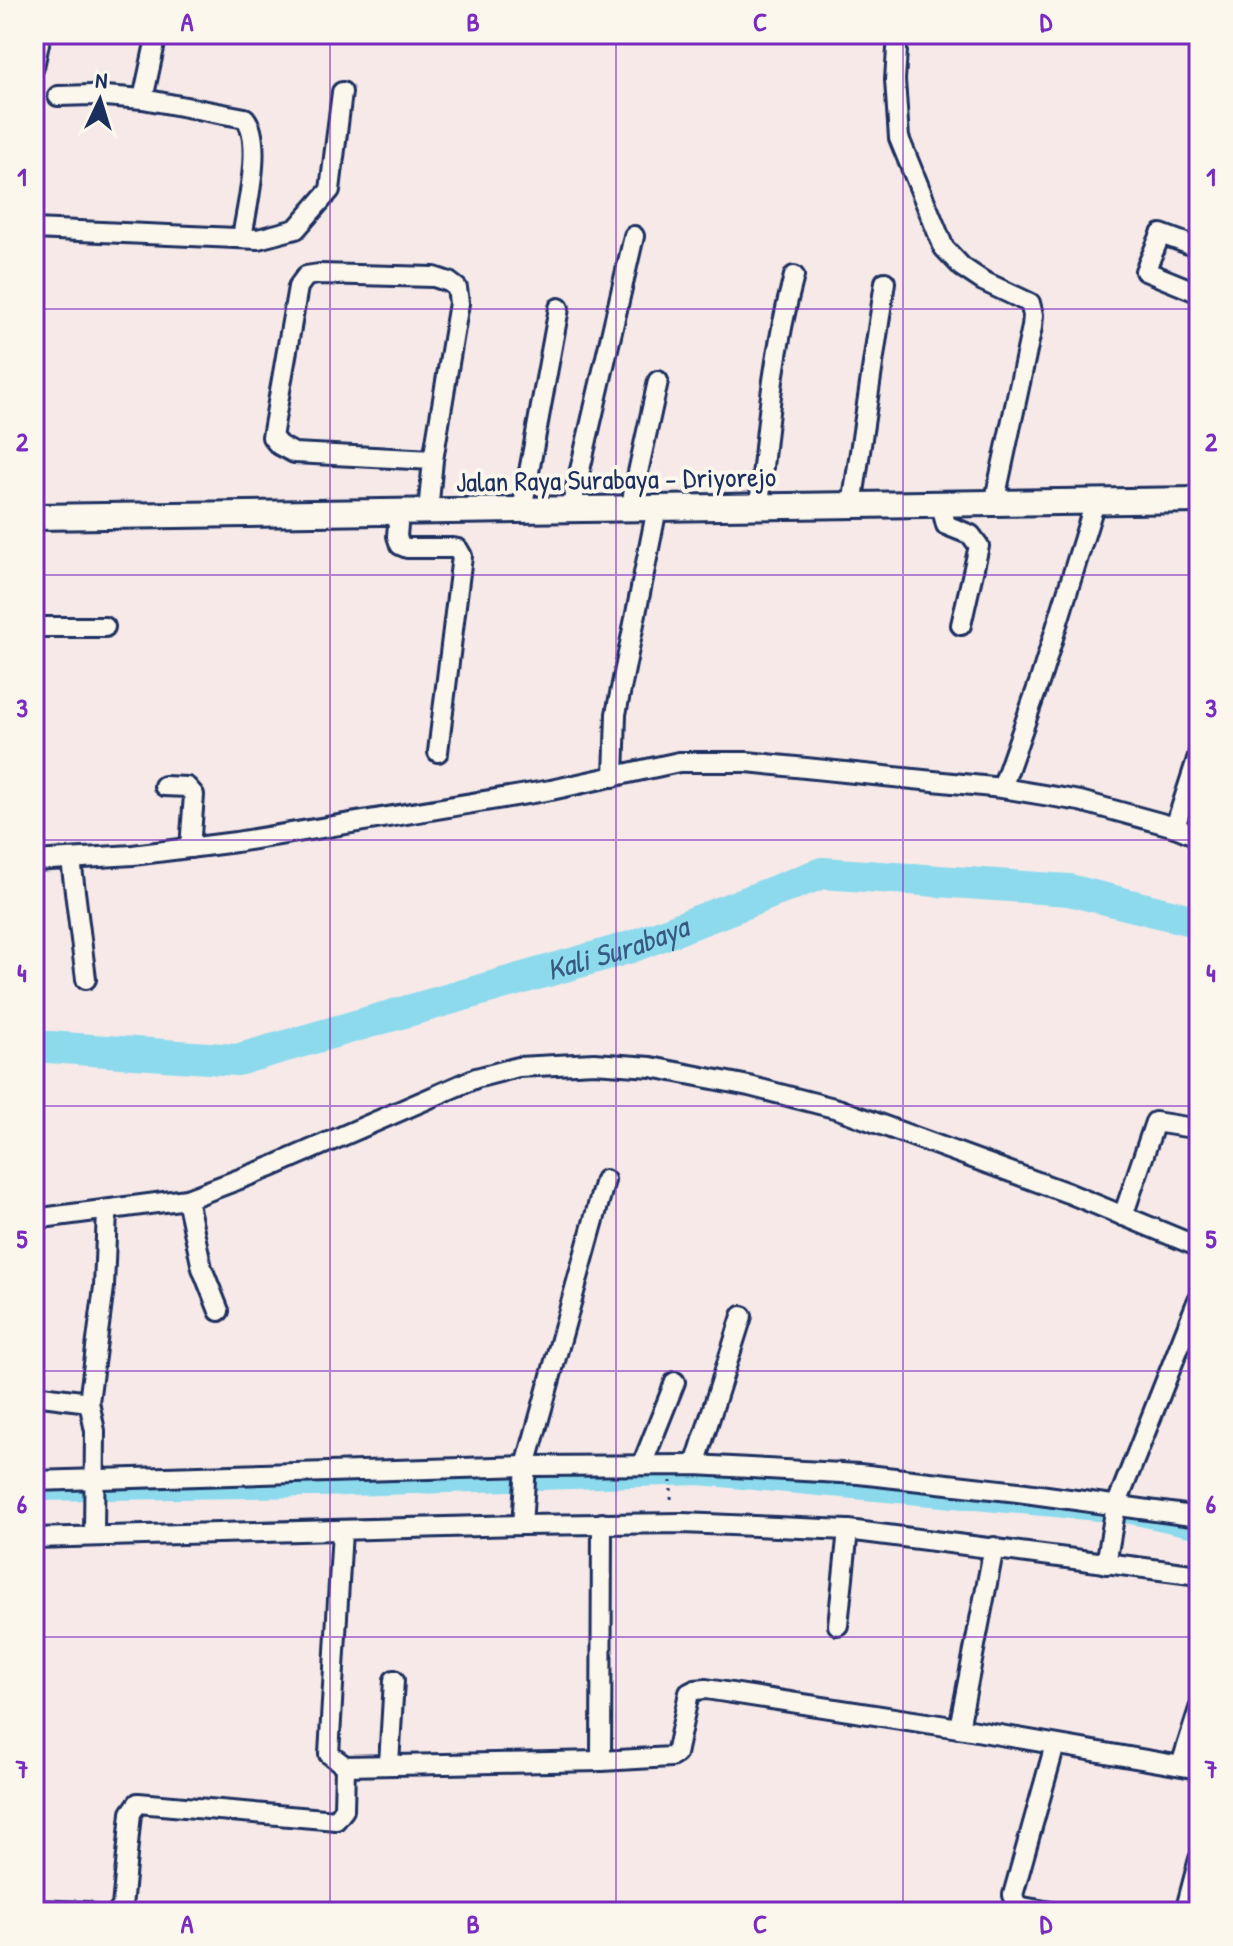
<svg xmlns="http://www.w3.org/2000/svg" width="1233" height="1946" font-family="'Patrick Hand',sans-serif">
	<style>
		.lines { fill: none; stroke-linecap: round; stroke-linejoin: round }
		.canal { stroke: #8ddaed; stroke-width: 18 }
		.river { stroke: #8ddaed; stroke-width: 32 }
		.minor-casing { stroke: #1b2f5e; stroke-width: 24 }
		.major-casing { stroke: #1b2f5e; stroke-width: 30 }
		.path { stroke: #1b2f5e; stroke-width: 3; stroke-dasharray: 2 6; stroke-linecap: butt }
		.minor { stroke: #fbf7ec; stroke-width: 18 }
		.major { stroke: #fbf7ec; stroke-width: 24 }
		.grid { fill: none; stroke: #7b2cbf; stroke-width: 2; stroke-opacity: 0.55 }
		.labels { text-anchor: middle; stroke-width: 8; stroke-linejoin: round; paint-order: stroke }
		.street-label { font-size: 28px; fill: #1b2f5e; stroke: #fbf7ec }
		.water-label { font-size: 30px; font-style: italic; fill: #385a82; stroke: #fbf7ec }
		.neatline { fill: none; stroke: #7b2cbf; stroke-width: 3 }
		.grid-label { font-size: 26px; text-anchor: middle; font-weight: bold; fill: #7b2cbf }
	</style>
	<rect width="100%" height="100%" fill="#f6e9e8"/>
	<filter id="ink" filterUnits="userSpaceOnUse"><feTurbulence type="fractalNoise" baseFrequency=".0125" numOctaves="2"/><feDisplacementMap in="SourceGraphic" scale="16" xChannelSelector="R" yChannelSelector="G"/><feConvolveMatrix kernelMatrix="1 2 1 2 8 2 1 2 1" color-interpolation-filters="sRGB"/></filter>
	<g filter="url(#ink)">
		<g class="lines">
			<!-- canal -->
			<path class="canal" d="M 34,1492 L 316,1488 L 699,1476 L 1131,1515 L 1199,1530"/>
			<!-- river -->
			<path class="river" id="s1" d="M 34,1046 L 237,1060 L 631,947 L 822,873 L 1069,890 L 1199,922"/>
			<defs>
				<g id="minor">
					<path d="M 898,34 L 895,80 L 899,138 L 944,248 L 962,267 L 983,281 L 1030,303 L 1033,315 L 1032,327 L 994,504"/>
					<path d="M 34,67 L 41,34"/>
					<path d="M 58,96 L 92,95 L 143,99 L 245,118 C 264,141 246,210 242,238"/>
					<path d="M 143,99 L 157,34"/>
					<path d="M 34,229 L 258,239 L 296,229 L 330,190 L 342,92"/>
					<path d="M 1199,248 L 1161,234 L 1145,271 L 1199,293"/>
					<path d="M 941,505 L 946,525 L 971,535 L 979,546 L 961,625"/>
					<path d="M 852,506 L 885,282"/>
					<path d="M 759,507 C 767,428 773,353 794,276"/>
					<path d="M 571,509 L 634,236"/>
					<path d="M 630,509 L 658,381"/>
					<path d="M 522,510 L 559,308"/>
					<path d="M 428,512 L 433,460 L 294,453 L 279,445 L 272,437 L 298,287 L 306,276 L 319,274 L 434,277 L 449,282 L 457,288 L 459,303 L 433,460"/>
					<path d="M 399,513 L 397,536 L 400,545 L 407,548 L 453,548 L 458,549 L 462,556 L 438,752"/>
					<path d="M 34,627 L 105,627"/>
					<path d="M 614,777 L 616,714 L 657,508"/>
					<path d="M 164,786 L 187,787 L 194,795 L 190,848"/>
					<path d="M 1002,788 L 1040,680 L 1095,502"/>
					<path d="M 1175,827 L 1199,753"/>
					<path d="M 71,860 L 86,979"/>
					<path d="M 34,861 L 133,855 L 236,842 L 551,790 L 679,762 L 747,762 L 1002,788 L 1080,801 L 1175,827 L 1199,837"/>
					<path d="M 187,1199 L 202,1268 L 219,1311"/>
					<path d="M 1123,1216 L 1155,1122 L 1199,1129"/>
					<path d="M 34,1219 L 187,1199 L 271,1167 L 476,1078 L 518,1067 L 594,1063 L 651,1067 L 749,1086 L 838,1109 L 1068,1193 L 1199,1247"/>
					<path d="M 34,1395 L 89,1402 L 95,1431 L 94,1536"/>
					<path d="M 89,1402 L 104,1287 L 107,1211"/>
					<path d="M 642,1465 L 675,1382"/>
					<path d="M 695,1465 L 742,1316"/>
					<path d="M 34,1481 L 526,1466 L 695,1465 L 859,1474 L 1018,1492 L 1199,1517"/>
					<path d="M 522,1525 L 526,1466 L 605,1180"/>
					<path d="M 342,1531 L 329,1754 L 345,1766 L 601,1761 L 602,1523"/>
					<path d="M 34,1538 L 522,1525 L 682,1523 L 848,1530 L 1199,1575"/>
					<path d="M 1106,1564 L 1116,1506 L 1199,1297"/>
					<path d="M 838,1625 L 848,1530"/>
					<path d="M 959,1728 L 994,1547"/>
					<path d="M 601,1761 L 671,1757 L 676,1754 L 689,1693 L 695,1690 L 706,1689 L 959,1728 L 1199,1769"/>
					<path d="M 389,1764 L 394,1680"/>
					<path d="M 1181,1765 L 1199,1709"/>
					<path d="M 34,1910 L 87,1912"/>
					<path d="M 118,1912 L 122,1907 L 131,1813 L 138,1803 L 336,1820 L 344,1810 L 345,1766"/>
					<path d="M 1051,1912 L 1017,1906 L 1013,1895 L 1055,1745"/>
					<path d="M 1185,1912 L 1199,1859"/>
				</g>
				<path id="major" d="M 34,517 L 1199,500"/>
			</defs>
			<!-- minor casing -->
			<use href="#minor" class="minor-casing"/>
			<!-- major casing -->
			<use href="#major" class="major-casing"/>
			<!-- path -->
			<path class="path" d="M 671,1481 L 671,1505"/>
			<!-- minor -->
			<use href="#minor" class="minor"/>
			<!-- major -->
			<use href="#major" class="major"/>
		</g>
	</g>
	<!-- grid -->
	<path class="grid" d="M 330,34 L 330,1912M 616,34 L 616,1912M 903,34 L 903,1912M 34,309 L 1199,309M 34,575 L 1199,575M 34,840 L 1199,840M 34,1106 L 1199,1106M 34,1371 L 1199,1371M 34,1637 L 1199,1637"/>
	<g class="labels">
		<!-- street labels -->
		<g class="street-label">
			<text transform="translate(616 479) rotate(-1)" y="10">Jalan Raya Surabaya - Driyorejo</text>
		</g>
		<!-- water labels -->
		<g class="water-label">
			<text dy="10" stroke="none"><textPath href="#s1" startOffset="600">Kali Surabaya</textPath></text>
		</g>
	</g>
	<!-- margin -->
	<rect width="1233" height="1946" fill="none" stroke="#fbf7ec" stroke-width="88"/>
	<!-- north arrow -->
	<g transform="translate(100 100) rotate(4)" stroke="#fbf7ec" stroke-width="6" paint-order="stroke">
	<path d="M0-6L14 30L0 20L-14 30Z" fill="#1b2f5e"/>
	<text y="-12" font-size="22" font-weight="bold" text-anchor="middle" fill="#1b2f5e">N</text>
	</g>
	<rect x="44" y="44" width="1145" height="1858" class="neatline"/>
	<g class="grid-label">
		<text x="187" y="31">A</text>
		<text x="473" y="31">B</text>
		<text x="760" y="31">C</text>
		<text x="1046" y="31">D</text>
		<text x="22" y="186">1</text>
		<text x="1211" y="186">1</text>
		<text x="22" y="451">2</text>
		<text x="1211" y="451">2</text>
		<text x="22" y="717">3</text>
		<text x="1211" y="717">3</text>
		<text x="22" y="982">4</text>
		<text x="1211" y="982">4</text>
		<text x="22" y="1248">5</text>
		<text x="1211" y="1248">5</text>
		<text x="22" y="1513">6</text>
		<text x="1211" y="1513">6</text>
		<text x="22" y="1778">7</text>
		<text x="1211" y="1778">7</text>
		<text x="187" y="1933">A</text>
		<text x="473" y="1933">B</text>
		<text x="760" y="1933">C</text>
		<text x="1046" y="1933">D</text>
	</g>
</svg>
